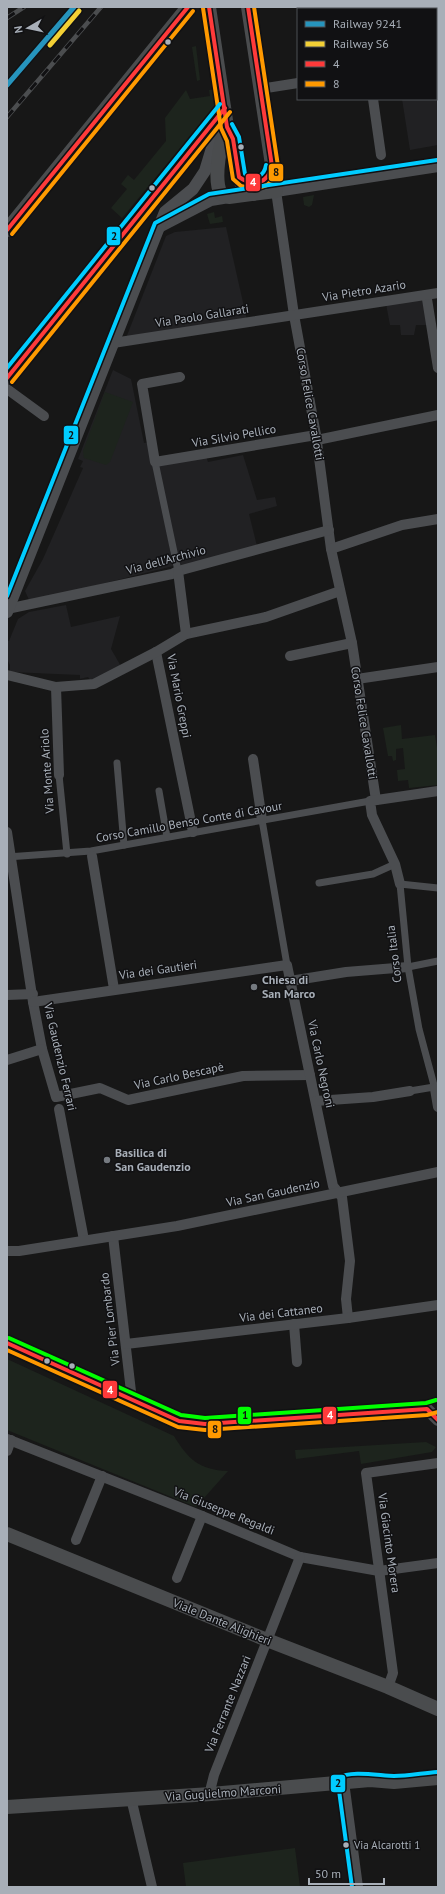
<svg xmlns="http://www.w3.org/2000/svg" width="445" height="1894" font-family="'PT Sans',sans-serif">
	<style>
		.built { fill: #212123 }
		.green { fill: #1d241d }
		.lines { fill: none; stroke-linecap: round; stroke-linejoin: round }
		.pedestrian { stroke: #4b4d50; stroke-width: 7 }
		.minor { stroke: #4b4d50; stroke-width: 10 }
		.tertiary { stroke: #4b4d50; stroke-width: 12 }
		.secondary { stroke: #4a4c4e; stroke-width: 14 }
		.rail-casing { stroke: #4b4d4f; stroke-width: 4.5 }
		.rail { stroke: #111113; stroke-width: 3; stroke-dasharray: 9; stroke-linecap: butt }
		.bus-1-casing { stroke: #111113; stroke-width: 7 }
		.bus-2-casing { stroke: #111113; stroke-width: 7 }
		.bus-3-casing { stroke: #111113; stroke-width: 7 }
		.bus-4-casing { stroke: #111113; stroke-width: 7 }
		.bus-1 { stroke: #ff3a3a; stroke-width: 4 }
		.bus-2 { stroke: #f90; stroke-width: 4 }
		.bus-3 { stroke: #0cf; stroke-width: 4 }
		.bus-4 { stroke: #0f0; stroke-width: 4 }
		.rail-1-casing { stroke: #111113; stroke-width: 8 }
		.rail-2-casing { stroke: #111113; stroke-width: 8 }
		.rail-1 { stroke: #2694bd; stroke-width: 5 }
		.rail-2 { stroke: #f3d035; stroke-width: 5 }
		.bus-dot { fill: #a8afb8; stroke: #111113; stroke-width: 1.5 }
		.poi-dot { fill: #757a80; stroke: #111113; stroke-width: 1.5 }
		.labels { text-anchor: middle; stroke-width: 3; stroke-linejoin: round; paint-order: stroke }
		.bus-label { font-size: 11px; fill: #a8afb8; stroke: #111113; text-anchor: start }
		.street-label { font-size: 12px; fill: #a8afb8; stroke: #111113 }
		.poi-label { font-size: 12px; font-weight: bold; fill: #a8afb8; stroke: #111113; text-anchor: start }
		.line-badge { stroke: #111113; stroke-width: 1.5 }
		.badge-label { font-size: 11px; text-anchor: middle; font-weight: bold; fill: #fff }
		.pale-badge-label { font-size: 11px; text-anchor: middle; font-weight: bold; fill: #111 }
	</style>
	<rect width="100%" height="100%" fill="#171717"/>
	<!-- built -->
	<g class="built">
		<path d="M 385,7 L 438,7 L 438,145 L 410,150 L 402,99 L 436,99 L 436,9 L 385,9 Z"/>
		<path d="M 226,227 L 247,320 L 126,338 L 166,236 L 175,232 Z"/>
		<path d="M 425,300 L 430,325 L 416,325 L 414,335 L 401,335 L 400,325 L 390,325 L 386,304 Z"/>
		<path d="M 113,370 L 131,379 L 144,443 L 150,442 L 173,566 L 30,602 L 25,591 L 43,559 L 83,468 L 80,467 L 83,461 L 78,459 Z"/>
		<path d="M 243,455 L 257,500 L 275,497 L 277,506 L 249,514 L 257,546 L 180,569 L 158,463 L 206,456 L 208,462 Z"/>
		<path d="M 66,605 L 71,627 L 120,616 L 111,649 L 122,668 L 92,682 L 88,677 L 80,679 L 80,675 L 10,672 L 10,665 L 7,659 L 7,640 L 9,641 L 18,619 L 29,612 Z"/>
	</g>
	<!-- green -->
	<g class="green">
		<path d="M 388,7 L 438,7 L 438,42 L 436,42 L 436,9 L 389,9 Z"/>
		<path d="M 196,46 L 200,80 L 197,81 L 192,47 Z"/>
		<path d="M 215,89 L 216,100 L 214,107 L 122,218 L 111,208 L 127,189 L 121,184 L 128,175 L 134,180 L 166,141 L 165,118 L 186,90 L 190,99 L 210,96 L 209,90 Z"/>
		<path d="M 314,195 L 312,205 L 309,207 L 304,205 L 303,197 Z"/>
		<path d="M 214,212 L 215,218 L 222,216 L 223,222 L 210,224 L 207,214 Z"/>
		<path d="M 105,392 L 133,402 L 110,462 L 106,465 L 84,458 L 83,451 Z"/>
		<path d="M 401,725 L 402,739 L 435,735 L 438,754 L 438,785 L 409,788 L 408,780 L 398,781 L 397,770 L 405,769 L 403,748 L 396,749 L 396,760 L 393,761 L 392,756 L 388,756 L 383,728 Z"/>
		<path d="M 7,1359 L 174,1436 C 188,1459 199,1470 228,1471 L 196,1507 L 7,1430 Z"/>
		<path d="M 426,1442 L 436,1447 L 432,1452 L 361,1464 L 359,1451 L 296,1459 L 295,1450 Z"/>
		<path d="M 295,1848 L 300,1887 L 186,1887 L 183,1863 Z"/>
	</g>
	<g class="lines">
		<!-- pedestrian -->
		<g class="pedestrian">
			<path d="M 155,462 L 178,571"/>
			<path d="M 117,763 L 124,845"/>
			<path d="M 59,775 L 67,854"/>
			<path d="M 159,791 L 167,837"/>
			<path d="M 262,820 L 287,965"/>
			<path d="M 7,857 L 91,851 L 370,801"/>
			<path d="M 319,883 L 373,874 L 395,864"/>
			<path d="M 408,967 L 438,961"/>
			<path d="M 435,1089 L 419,1029 L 408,967 L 400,884 L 438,888"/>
			<path d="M 410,1091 L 434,1087"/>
		</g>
		<!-- minor -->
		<g class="minor">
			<path d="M 359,7 L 359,9"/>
			<path d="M 260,89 L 298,83"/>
			<path d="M 373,99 L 381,155"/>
			<path d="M 276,191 L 294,315 L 316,435 L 331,549 L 352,643 L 376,800"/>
			<path d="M 427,299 L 438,368"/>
			<path d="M 113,343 L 438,293"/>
			<path d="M 180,377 L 142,384 L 155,462 L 316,435"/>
			<path d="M 7,389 L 44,416"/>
			<path d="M 317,440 L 438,415"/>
			<path d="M 331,549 L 402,525 L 438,519"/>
			<path d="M 7,609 L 172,574 L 178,571 L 329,530"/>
			<path d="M 186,634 L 266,617 L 340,591"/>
			<path d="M 156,652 L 193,832"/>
			<path d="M 290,656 L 352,643"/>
			<path d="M 7,675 L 56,687 L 94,684 L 156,652 L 186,634 L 178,571"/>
			<path d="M 357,679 L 438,667"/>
			<path d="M 56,687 L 59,775"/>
			<path d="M 253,759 L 262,820"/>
			<path d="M 7,832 L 33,1002 L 42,1049 L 56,1097 L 100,1088 L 128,1100 L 243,1076 L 310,1075"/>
			<path d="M 92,856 L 114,989"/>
			<path d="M 400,884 L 395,864 L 372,815 L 370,801 L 438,791"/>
			<path d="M 290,981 L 346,972 L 408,967"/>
			<path d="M 7,995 L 33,994"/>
			<path d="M 33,1002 L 287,965 L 333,1186 L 342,1197 L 350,1261 L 346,1299 L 348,1318"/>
			<path d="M 7,1060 L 42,1049"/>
			<path d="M 435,1089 L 438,1107"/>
			<path d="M 316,1101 L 373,1097 L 410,1091"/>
			<path d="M 59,1109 L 84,1240"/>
			<path d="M 113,1236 L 132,1400"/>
			<path d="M 7,1251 L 19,1251 L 177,1226 L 438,1172"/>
			<path d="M 294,1324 L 297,1362"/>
			<path d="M 126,1344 L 348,1318 L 438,1305"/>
			<path d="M 7,1439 L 202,1516 L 300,1557 L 379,1571 L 438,1563"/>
			<path d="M 7,1451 L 11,1440"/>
			<path d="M 76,1540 L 102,1476"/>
			<path d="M 177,1578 L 202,1516"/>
			<path d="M 388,1687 L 393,1673 L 366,1473 L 438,1463"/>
			<path d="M 344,1782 L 358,1887"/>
			<path d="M 211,1794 L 211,1787 L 214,1775 L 300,1557"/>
			<path d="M 131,1798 L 152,1887"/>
		</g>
		<!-- tertiary -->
		<g class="tertiary">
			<path d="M 276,191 L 438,166"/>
			<path d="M 159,227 L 211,200 L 229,197"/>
			<path d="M 7,378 L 225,108"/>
			<path d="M 7,612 L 159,227 L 165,212 L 193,189 L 205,171 L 215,138 L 214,135 L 211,132 L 204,133"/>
			<path d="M 7,1343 L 179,1421 L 205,1424 L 427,1409 L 438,1420"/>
		</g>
		<!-- secondary -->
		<g class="secondary">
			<path d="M 209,7 L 227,127 L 233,139 L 242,186 L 247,193 L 253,194"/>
			<path d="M 227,127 C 220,140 213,180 221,194 L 229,197 L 276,191 L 248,7"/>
			<path d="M 239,177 C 249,186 262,185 271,175 L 272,166"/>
			<path d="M 7,230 L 188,7"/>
			<path d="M 7,1534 L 267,1640 L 388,1687 L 438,1709"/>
			<path d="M 7,1807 L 211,1794 L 370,1780 L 394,1782 L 438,1778"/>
		</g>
		<defs>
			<g id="rail">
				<path d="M 7,18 L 24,7"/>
				<path d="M 7,117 L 101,7"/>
			</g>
		</defs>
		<!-- rail casing -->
		<use href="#rail" class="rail-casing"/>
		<!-- rail -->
		<use href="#rail" class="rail"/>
		<defs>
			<g id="bus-1">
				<path d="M 209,7 L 227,127 L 233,139 L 239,177 C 253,187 268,184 272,166 L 248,7"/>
				<path d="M 7,230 L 188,7"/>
				<path d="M 7,378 L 225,108"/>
				<path d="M 7,1343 L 179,1421 L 205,1424 L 427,1409 L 438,1420"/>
			</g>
			<g id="bus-2">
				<path d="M 203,8 L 221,128 L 227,141 L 233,179 L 241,186 L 255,189 L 267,185 L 274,179 L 278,166 L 254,7"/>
				<path d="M 12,234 L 193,11"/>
				<path d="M 12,382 L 230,112"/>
				<path d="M 7,1350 L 178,1427 L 205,1430 L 427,1415 L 438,1412"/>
			</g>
			<g id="bus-3">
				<path d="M 232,124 L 239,137 L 245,174 C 255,180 264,177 266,165"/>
				<path d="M 7,368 L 220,104"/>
				<path d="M 7,596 L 155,223 L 209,194 L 437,160"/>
				<path d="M 352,1887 L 338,1783 L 339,1778 C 350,1770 381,1776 394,1776 C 408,1776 423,1773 437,1772"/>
			</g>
			<path id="bus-4" d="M 9,1338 L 181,1415 L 205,1418 L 426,1403 L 436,1400"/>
		</defs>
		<!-- bus-1 casing -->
		<use href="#bus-1" class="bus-1-casing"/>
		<!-- bus-2 casing -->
		<use href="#bus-2" class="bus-2-casing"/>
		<!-- bus-3 casing -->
		<use href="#bus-3" class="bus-3-casing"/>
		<!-- bus-4 casing -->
		<use href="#bus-4" class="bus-4-casing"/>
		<!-- bus-1 -->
		<use href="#bus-1" class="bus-1"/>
		<!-- bus-2 -->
		<use href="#bus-2" class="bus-2"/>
		<!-- bus-3 -->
		<use href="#bus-3" class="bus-3"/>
		<!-- bus-4 -->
		<use href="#bus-4" class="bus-4"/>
		<defs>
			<path id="rail-1" d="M 7,85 L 74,7"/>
			<path id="rail-2" d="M 50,45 L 79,11"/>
		</defs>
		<!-- rail-1 casing -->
		<use href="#rail-1" class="rail-1-casing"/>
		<!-- rail-2 casing -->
		<use href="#rail-2" class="rail-2-casing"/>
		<!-- rail-1 -->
		<use href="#rail-1" class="rail-1"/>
		<!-- rail-2 -->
		<use href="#rail-2" class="rail-2"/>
	</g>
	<!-- markers -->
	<g class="bus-dot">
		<circle cx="168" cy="42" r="3.5"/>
		<circle cx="241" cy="147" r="3.5"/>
		<circle cx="152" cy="188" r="3.5"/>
		<circle cx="47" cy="1361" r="3.5"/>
		<circle cx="72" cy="1366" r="3.5"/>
		<circle cx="346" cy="1845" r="3.5"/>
	</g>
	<g class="poi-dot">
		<circle cx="254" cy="987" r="4"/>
		<circle cx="107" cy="1160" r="4"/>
	</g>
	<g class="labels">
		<!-- bus labels -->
		<g class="bus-label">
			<text x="354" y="1849">Via Alcarotti 1</text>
		</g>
		<!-- street labels -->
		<g class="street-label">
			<text transform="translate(364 291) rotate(-9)" y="4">Via Pietro Azario</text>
			<text transform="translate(202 316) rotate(-9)" y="4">Via Paolo Gallarati</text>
			<text transform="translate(310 404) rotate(80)" y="4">Corso Felice Cavallotti</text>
			<text transform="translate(234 436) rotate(-10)" y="4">Via Silvio Pellico</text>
			<text transform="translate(166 560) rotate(-15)" y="4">Via dell'Archivio</text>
			<text transform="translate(179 696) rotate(79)" y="4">Via Mario Greppi</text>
			<text transform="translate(364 723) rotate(81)" y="4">Corso Felice Cavallotti</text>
			<text transform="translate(47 771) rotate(-94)" y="4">Via Monte Ariolo</text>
			<text transform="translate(189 822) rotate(-10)" y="4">Corso Camillo Benso Conte di Cavour</text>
			<text transform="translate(394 954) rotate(-97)" y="4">Corso Italia</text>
			<text transform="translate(158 970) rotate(-8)" y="4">Via dei Gautieri</text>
			<text transform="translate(60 1057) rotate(77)" y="4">Via Gaudenzio Ferrari</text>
			<text transform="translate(321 1064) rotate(78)" y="4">Via Carlo Negroni</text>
			<text transform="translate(179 1076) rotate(-12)" y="4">Via Carlo Bescapè</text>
			<text transform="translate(273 1193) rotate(-12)" y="4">Via San Gaudenzio</text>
			<text transform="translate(281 1313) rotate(-7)" y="4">Via dei Cattaneo</text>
			<text transform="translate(110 1319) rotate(-97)" y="4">Via Pier Lombardo</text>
			<text transform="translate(224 1511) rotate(22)" y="4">Via Giuseppe Regaldi</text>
			<text transform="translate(389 1543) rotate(82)" y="4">Via Giacinto Morera</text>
			<text transform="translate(222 1622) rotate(22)" y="4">Viale Dante Alighieri</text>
			<text transform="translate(228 1704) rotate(-68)" y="4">Via Ferrante Nazzari</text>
			<text transform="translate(223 1793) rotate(-4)" y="4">Via Guglielmo Marconi</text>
		</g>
		<!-- poi labels -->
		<g class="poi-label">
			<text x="262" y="984">Chiesa di<tspan x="262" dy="14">San Marco</tspan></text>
			<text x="115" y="1157">Basilica di<tspan x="115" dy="14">San Gaudenzio</tspan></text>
		</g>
	</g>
	<g class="line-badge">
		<rect x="268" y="163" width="16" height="19" rx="4" fill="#f90"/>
		<rect x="245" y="173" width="16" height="19" rx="4" fill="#ff3a3a"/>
		<rect x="106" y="226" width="15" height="20" rx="4" fill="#0cf"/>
		<rect x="63" y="425" width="16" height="20" rx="4" fill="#0cf"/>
		<rect x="102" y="1380" width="16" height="19" rx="4" fill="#ff3a3a"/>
		<rect x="237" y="1406" width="15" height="19" rx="4" fill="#0f0"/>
		<rect x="322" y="1406" width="15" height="19" rx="4" fill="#ff3a3a"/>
		<rect x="207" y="1420" width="15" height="19" rx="4" fill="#f90"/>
		<rect x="330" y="1774" width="16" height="19" rx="4" fill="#0cf"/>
	</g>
	<g class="badge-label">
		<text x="253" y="186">4</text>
		<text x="110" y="1394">4</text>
		<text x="330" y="1419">4</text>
	</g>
	<g class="pale-badge-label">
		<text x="276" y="176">8</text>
		<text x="114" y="240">2</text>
		<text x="71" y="439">2</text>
		<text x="245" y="1419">1</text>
		<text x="215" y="1433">8</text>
		<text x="338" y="1787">2</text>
	</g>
	<!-- border -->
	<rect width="445" height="1894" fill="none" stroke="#a8afb8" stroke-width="16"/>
	<!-- legend -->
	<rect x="297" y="8" width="140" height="92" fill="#111113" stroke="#4d5055"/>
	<rect x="305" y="21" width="20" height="6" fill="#2694bd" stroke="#4d5055"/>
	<text x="333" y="28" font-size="12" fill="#a8afb8">Railway 9241</text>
	<rect x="305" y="41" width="20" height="6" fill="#f3d035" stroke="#4d5055"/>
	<text x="333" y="48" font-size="12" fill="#a8afb8">Railway S6</text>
	<rect x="305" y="61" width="20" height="6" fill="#ff3a3a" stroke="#4d5055"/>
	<text x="333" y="68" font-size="12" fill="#a8afb8">4</text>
	<rect x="305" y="81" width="20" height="6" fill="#ff9900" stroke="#4d5055"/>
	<text x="333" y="88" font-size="12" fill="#a8afb8">8</text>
	<!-- north arrow -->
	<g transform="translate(28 28) rotate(261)" stroke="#111113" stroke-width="3" paint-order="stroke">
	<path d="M0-3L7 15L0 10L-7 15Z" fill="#a8afb8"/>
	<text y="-6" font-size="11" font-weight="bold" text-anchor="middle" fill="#a8afb8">N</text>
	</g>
	<!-- scale -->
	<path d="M309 1878v6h75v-6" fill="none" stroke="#a8afb8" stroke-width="2"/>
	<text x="315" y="1878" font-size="12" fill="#a8afb8" stroke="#111113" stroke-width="3" paint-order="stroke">50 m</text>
</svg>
